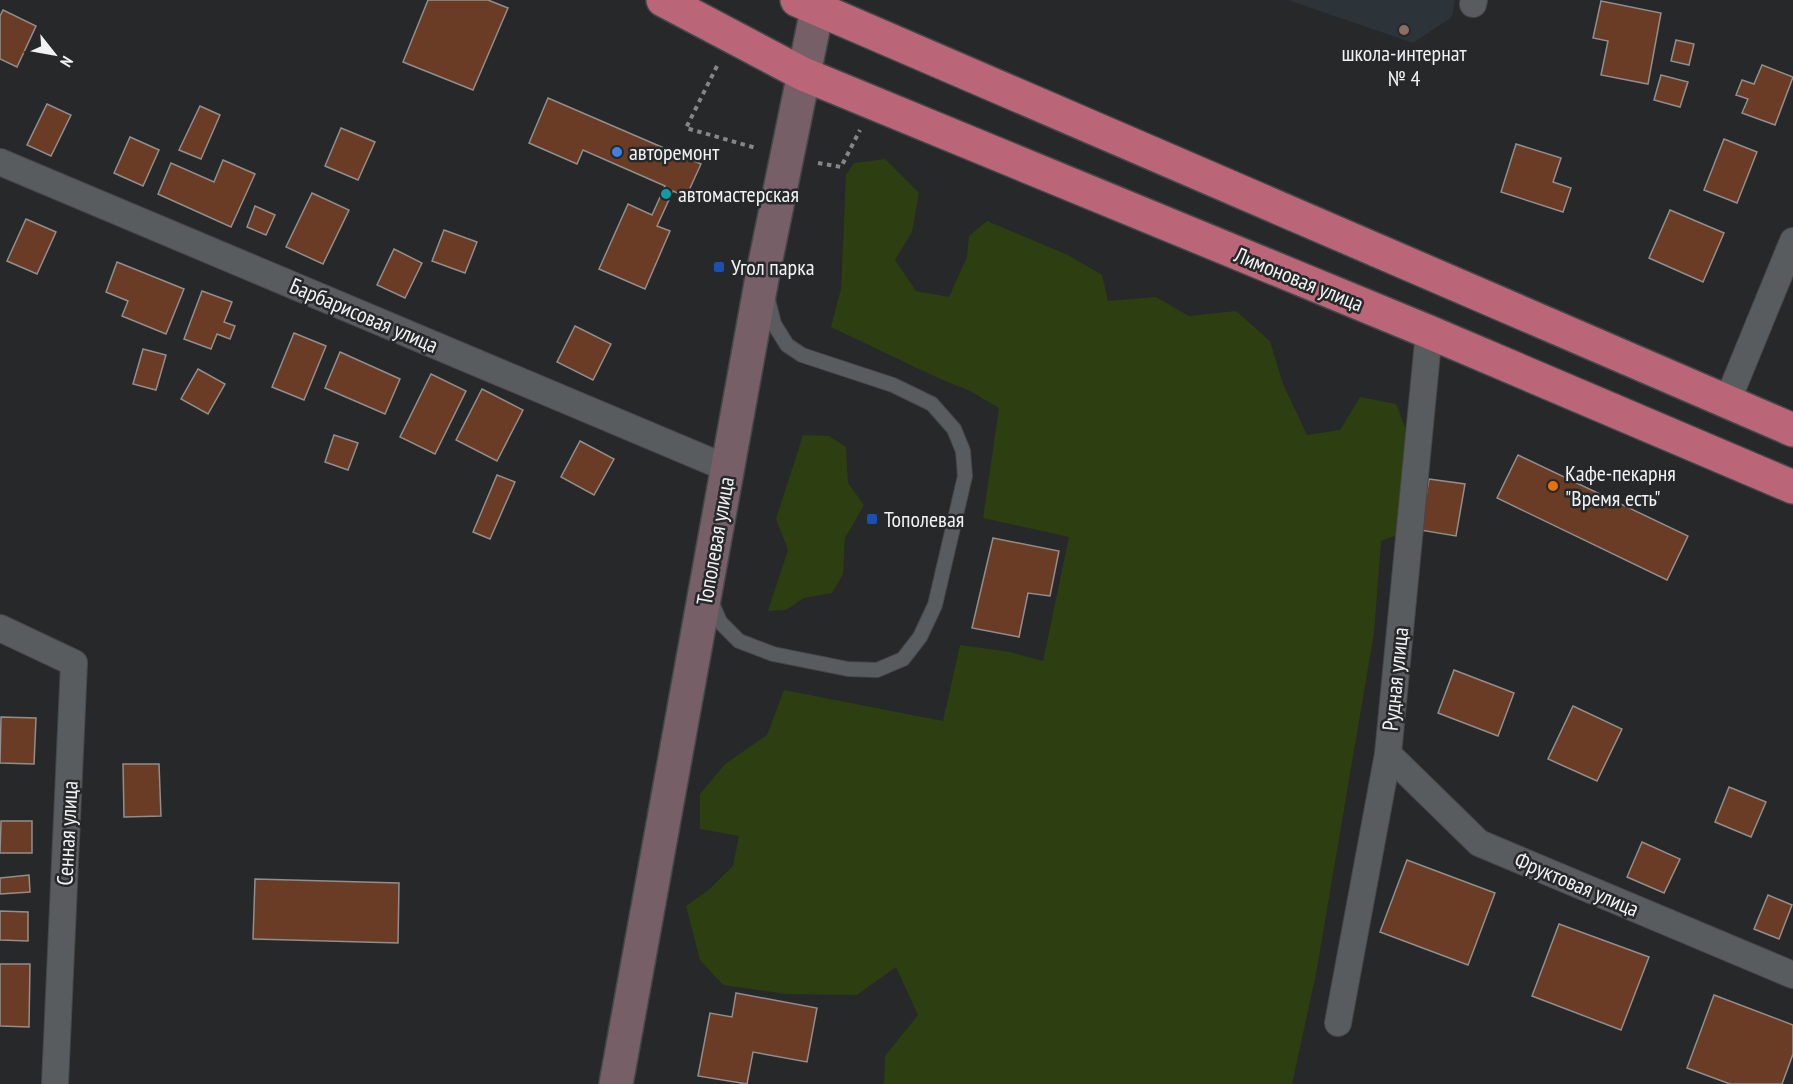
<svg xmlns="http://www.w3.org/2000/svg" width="1793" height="1084" font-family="'PT Sans Narrow',sans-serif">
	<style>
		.built { fill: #2c3339 }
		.green { fill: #2d3e11 }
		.building { fill: #6a3c25; stroke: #918e8d; stroke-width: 1.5 }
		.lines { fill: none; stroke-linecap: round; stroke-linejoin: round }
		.lane-casing { stroke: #454748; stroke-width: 16 }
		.street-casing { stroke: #454748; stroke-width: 28 }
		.secondary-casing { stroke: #454748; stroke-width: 36 }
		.highway-casing { stroke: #454748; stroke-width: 36 }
		.path { stroke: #858688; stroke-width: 4; stroke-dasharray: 4.5 4.5; stroke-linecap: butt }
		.lane { stroke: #595c5e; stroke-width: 14 }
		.street { stroke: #595c5e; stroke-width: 26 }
		.secondary { stroke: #765f66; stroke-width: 33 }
		.highway { stroke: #bb6678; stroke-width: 33 }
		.education-dot { fill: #8d6e63; stroke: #26282a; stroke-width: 2 }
		.shop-dot { fill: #3f7fe0; stroke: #26282a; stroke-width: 2 }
		.culture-dot { fill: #0f9aa8; stroke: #26282a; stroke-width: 2 }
		.transit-dot { fill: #1a4fb4; stroke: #26282a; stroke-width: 2 }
		.food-dot { fill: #e8710a; stroke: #26282a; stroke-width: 2 }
		.labels { text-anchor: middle; stroke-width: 5; stroke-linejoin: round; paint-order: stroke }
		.poi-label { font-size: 22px; fill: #f1f2f3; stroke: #26282a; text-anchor: start }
		.street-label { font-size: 22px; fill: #f1f2f3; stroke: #26282a }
	</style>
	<rect width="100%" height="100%" fill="#26282a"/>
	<!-- built -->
	<path class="built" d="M 1288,0 L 1455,0 L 1452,17 L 1413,43 Z"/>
	<!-- green -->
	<g class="green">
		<path d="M 885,159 L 919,193 L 912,232 L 895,260 L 916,291 L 949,297 L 967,257 L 969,236 L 987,221 L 1068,255 L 1102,275 L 1108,301 L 1156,297 L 1189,316 L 1236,311 L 1270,341 L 1283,384 L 1307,435 L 1340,430 L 1360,397 L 1396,404 L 1414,450 L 1398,535 L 1381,541 L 1374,633 L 1316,974 L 1292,1084 L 884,1084 L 885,1056 L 918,1015 L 896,967 L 857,995 L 786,994 L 723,985 L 700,960 L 686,906 L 711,888 L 733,866 L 739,836 L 700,829 L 700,794 L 725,764 L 767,735 L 784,690 L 943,721 L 960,645 L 1010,652 L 1043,661 L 1069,537 L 983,518 L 999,408 L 970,391 L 938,378 L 831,327 L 841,289 L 846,175 L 854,163 Z"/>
		<path d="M 803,435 L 829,436 L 846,447 L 848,483 L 864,505 L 845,538 L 843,574 L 832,593 L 804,598 L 786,610 L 768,611 L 788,550 L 776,519 Z"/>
	</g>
	<!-- building -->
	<g class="building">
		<path d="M 428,0 L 488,0 L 508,8 L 473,90 L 403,62 Z"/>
		<path d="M 1601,1 L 1661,13 L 1648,84 L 1601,75 L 1608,41 L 1593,38 Z"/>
		<path d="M 3,10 L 36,26 L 17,67 L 0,59 L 0,16 Z"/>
		<path d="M 1676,40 L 1694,44 L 1689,65 L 1671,61 Z"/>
		<path d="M 1762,65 L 1793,77 L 1775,125 L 1742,113 L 1748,99 L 1736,95 L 1742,80 L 1754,84 Z"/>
		<path d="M 1661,75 L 1688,82 L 1680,107 L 1654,100 Z"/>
		<path d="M 548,98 L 701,164 L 686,197 L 673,191 L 657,226 L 670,231 L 645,289 L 599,269 L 628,204 L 652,215 L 665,186 L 583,150 L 577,164 L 529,143 Z"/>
		<path d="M 47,104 L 71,115 L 51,156 L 27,145 Z"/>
		<path d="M 200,106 L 220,115 L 201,159 L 179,150 Z"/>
		<path d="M 341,128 L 375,142 L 358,180 L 325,166 Z"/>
		<path d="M 130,137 L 159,150 L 143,186 L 114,173 Z"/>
		<path d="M 1724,139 L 1757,152 L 1737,203 L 1704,190 Z"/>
		<path d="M 1516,144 L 1561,158 L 1553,182 L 1571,188 L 1563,212 L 1501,192 Z"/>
		<path d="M 223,160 L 255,174 L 231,227 L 158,194 L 171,163 L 214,182 Z"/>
		<path d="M 312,193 L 349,210 L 323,264 L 286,247 Z"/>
		<path d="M 255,206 L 275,215 L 266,235 L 247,227 Z"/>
		<path d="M 1670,210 L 1724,233 L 1703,282 L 1649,258 Z"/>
		<path d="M 26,219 L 56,232 L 37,274 L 7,261 Z"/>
		<path d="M 444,230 L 477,242 L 465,273 L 432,261 Z"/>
		<path d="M 394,249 L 422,263 L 405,298 L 377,285 Z"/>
		<path d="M 117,262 L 184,289 L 166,334 L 122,316 L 128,301 L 106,292 Z"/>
		<path d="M 202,291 L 232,302 L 224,322 L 235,326 L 230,339 L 217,334 L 211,349 L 184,339 Z"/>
		<path d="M 575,326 L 611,344 L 593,380 L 557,362 Z"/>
		<path d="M 294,333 L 326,346 L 304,400 L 272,387 Z"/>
		<path d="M 143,349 L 166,355 L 156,390 L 133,384 Z"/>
		<path d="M 340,352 L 400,379 L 385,414 L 325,388 Z"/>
		<path d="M 198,369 L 225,384 L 208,414 L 181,399 Z"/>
		<path d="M 431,374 L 466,391 L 435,454 L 400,437 Z"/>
		<path d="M 482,389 L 523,410 L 497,461 L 456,440 Z"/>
		<path d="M 334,435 L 358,443 L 348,470 L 325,462 Z"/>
		<path d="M 580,441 L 614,459 L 594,495 L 561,477 Z"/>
		<path d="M 1518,455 L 1688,536 L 1667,580 L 1497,498 Z"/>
		<path d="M 497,475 L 515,482 L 490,539 L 473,532 Z"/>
		<path d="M 1429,479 L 1465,484 L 1456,536 L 1420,530 Z"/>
		<path d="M 993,538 L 1059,551 L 1050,596 L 1028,593 L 1019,637 L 972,628 Z"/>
		<path d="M 1454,670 L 1514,693 L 1498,736 L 1438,713 Z"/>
		<path d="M 1573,706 L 1622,729 L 1597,781 L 1548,759 Z"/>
		<path d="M 1,717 L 36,718 L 34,764 L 0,763 Z"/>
		<path d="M 123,764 L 159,764 L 161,816 L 124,817 Z"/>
		<path d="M 1729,787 L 1766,802 L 1751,837 L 1715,822 Z"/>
		<path d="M 1,821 L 32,821 L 32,853 L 0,853 Z"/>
		<path d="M 1642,842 L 1680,859 L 1664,893 L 1627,877 Z"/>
		<path d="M 1407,860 L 1495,893 L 1468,965 L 1380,932 Z"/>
		<path d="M 29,875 L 30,892 L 0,894 L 0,878 Z"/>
		<path d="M 255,879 L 399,883 L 398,943 L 253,939 Z"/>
		<path d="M 1768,895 L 1792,905 L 1779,939 L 1754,929 Z"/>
		<path d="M 0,911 L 28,912 L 28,941 L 0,940 Z"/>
		<path d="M 1559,924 L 1649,957 L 1621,1030 L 1532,996 Z"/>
		<path d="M 0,964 L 30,964 L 29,1027 L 0,1026 Z"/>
		<path d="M 736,993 L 817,1008 L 807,1062 L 753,1052 L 747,1084 L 698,1076 L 710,1013 L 732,1017 Z"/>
		<path d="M 1714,995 L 1793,1025 L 1793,1054 L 1782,1084 L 1730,1084 L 1687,1068 Z"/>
	</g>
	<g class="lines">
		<defs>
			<path id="lane" d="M 711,601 L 720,622 L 739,641 L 773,654 L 848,669 L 877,670 L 903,659 L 920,637 L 935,605 L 965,476 L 963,451 L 954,429 L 932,404 L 893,385 L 802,355 L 787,345 L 774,324 L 768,300"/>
			<g id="street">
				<path d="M 1473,4 L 1474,0"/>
				<path d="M 0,162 L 729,469"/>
				<path d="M 1727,402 L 1793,241"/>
				<path d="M 0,628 L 74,663 L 55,1084"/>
				<path d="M 1388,754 L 1479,843 L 1793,975"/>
				<path d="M 1338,1023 L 1388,754 L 1429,332"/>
			</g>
			<path id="secondary" d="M 616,1084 L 762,278 L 817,10"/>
			<g id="highway">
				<path d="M 663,0 L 803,74 L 1429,332 L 1793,487"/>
				<path d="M 797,0 L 1793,430"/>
			</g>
		</defs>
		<!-- lane casing -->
		<use href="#lane" class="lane-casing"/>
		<!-- street casing -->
		<use href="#street" class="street-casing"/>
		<!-- secondary casing -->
		<use href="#secondary" class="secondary-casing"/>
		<!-- highway casing -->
		<use href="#highway" class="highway-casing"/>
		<!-- path -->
		<g class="path">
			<path d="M 717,66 L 686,128 L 756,148"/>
			<path d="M 818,163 L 841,167 L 860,130"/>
		</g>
		<!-- lane -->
		<use href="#lane" class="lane"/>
		<!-- street -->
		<use href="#street" class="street"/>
		<!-- secondary -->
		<use href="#secondary" class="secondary"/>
		<!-- highway -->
		<use href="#highway" class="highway"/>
	</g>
	<!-- markers -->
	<circle class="education-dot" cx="1404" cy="30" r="6"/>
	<circle class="shop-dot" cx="617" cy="152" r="6"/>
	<circle class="culture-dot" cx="666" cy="194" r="6"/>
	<g class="transit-dot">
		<rect x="713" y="261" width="12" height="12" rx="3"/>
		<rect x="866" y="513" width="12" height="12" rx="3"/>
	</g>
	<circle class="food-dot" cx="1553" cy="486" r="6"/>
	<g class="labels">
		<!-- poi labels -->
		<g class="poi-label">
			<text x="1404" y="61" text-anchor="middle">школа-интернат<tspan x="1404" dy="25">№ 4</tspan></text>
			<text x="629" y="160">авторемонт</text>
			<text x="678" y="202">автомастерская</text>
			<text x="731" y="275">Угол парка</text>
			<text x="1565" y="481">Кафе-пекарня<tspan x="1565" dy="25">"Время есть"</tspan></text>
			<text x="884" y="527">Тополевая</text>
		</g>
		<!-- street labels -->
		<g class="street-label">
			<text transform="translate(1299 279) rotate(22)" y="8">Лимоновая улица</text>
			<text transform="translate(364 315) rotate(23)" y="8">Барбарисовая улица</text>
			<text transform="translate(715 541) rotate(-80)" y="8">Тополевая улица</text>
			<text transform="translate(1395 679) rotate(-84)" y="8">Рудная улица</text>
			<text transform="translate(67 833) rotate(-87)" y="8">Сенная улица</text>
			<text transform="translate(1577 884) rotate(23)" y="8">Фруктовая улица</text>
		</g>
	</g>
	<!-- north arrow -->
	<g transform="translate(54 54) rotate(121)" stroke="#26282a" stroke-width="4.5" paint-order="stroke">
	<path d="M0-4.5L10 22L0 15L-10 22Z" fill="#f1f2f3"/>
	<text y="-9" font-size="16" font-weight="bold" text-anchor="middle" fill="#f1f2f3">N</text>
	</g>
</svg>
